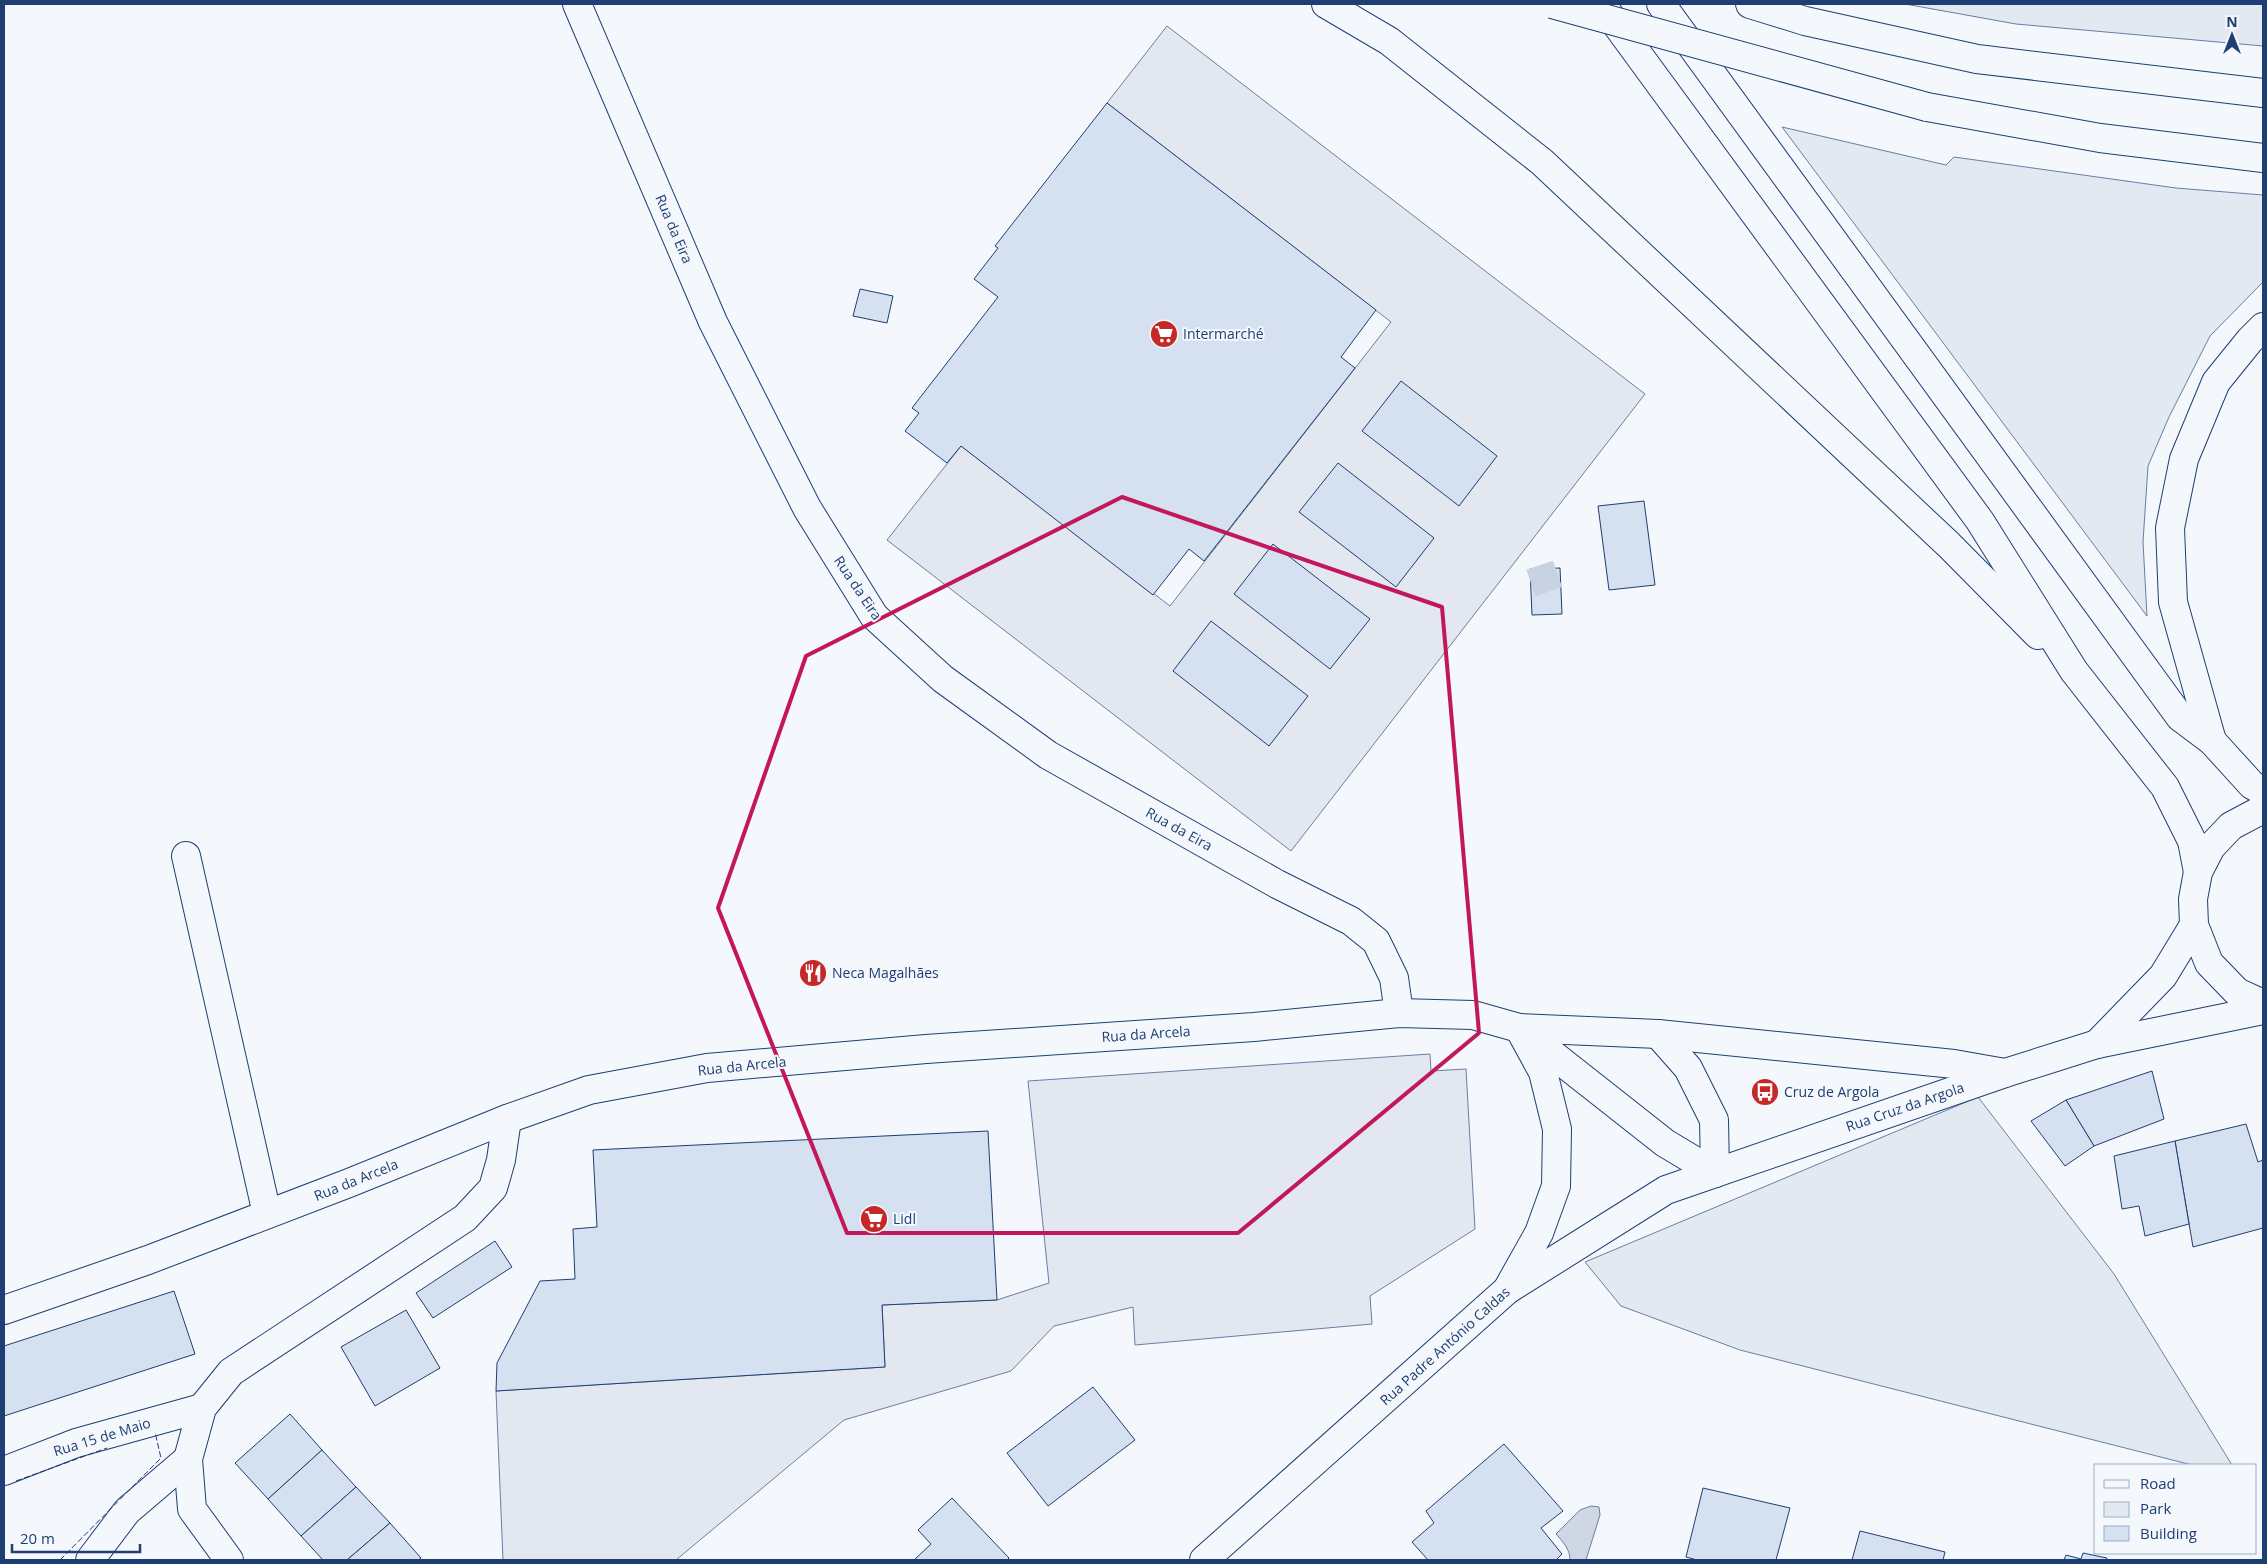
<svg xmlns="http://www.w3.org/2000/svg" width="2267" height="1564" font-family="'Open Sans',sans-serif">
	<style>
		.green { fill: #e3e9f0; stroke: #687fa3 }
		.parking { fill: #e3e8f0; stroke: #687fa3 }
		.water { fill: #cfd7e4; stroke: #687fa3 }
		.building { fill: #d5e0f0; stroke: #1d3f73 }
		.lines { fill: none; stroke-linecap: round; stroke-linejoin: round }
		.minor-tunnel { stroke: #c9d2e0; stroke-width: 28; stroke-dasharray: 28 14; stroke-linecap: butt }
		.minor-casing { stroke: #1d3f73; stroke-width: 30 }
		.major-casing { stroke: #1d3f73; stroke-width: 30 }
		.highway-casing { stroke: #1d3f73; stroke-width: 30 }
		.minor { stroke: #f4f7fb; stroke-width: 28 }
		.major { stroke: #f4f7fb; stroke-width: 28 }
		.highway { stroke: #f4f7fb; stroke-width: 28 }
		.highway-bridge-casing { stroke: #1d3f73; stroke-width: 30; stroke-linecap: butt }
		.highway-bridge { stroke: #f4f7fb; stroke-width: 28 }
		.fence { stroke: #1d3f73; stroke-width: 1; stroke-dasharray: 6 2.5; stroke-linecap: butt }
		.marked { fill: none; stroke: #c2185b; stroke-width: 4; stroke-linejoin: round }
		.labels { text-anchor: middle; stroke-width: 4; stroke-linejoin: round; paint-order: stroke }
		.street-label { font-size: 14px; fill: #1d3f73; stroke: #f4f7fb }
		.poi-label { font-size: 14px; fill: #1d3f73; stroke: #f4f7fb; text-anchor: start }
	</style>
	<rect width="100%" height="100%" fill="#f4f7fb"/>
	<!-- green -->
	<g class="green">
		<path d="M 1905,4 L 2263,4 L 2263,46 L 2016,24 Z"/>
		<path d="M 1782,127 L 1946,165 L 1954,157 L 2176,188 L 2263,195 L 2263,282 L 2210,336 L 2169,417 L 2148,466 L 2143,542 L 2147,616 Z"/>
		<path d="M 1978,1097 L 2114,1274 L 2232,1465 L 2192,1465 L 1740,1350 L 1621,1306 L 1585,1262 Z"/>
	</g>
	<!-- parking -->
	<g class="parking">
		<path d="M 1167,26 L 1645,394 L 1291,851 L 887,540 L 961,446 L 1170,606 L 1391,322 L 1107,103 Z"/>
		<path d="M 1430,1054 L 1431,1071 L 1466,1069 L 1475,1229 L 1370,1296 L 1372,1324 L 1135,1345 L 1133,1307 L 1054,1326 L 1011,1371 L 844,1420 L 676,1560 L 503,1560 L 496,1391 L 885,1367 L 882,1305 L 997,1300 L 1049,1283 L 1028,1081 Z"/>
	</g>
	<!-- water -->
	<path class="water" d="M 1591,1506 L 1599,1507 L 1600,1515 L 1586,1560 L 1570,1560 C 1570,1549 1563,1542 1556,1534 L 1580,1510 Z"/>
	<!-- building -->
	<g class="building">
		<path d="M 1107,103 L 1376,310 L 1341,357 L 1355,368 L 1204,561 L 1189,549 L 1153,595 L 961,446 L 947,463 L 905,431 L 919,413 L 912,408 L 998,297 L 974,279 L 998,248 L 995,246 Z"/>
		<path d="M 860,289 L 893,296 L 887,323 L 853,316 Z"/>
		<path d="M 1401,381 L 1497,456 L 1459,506 L 1362,431 Z"/>
		<path d="M 1338,463 L 1434,538 L 1396,587 L 1299,512 Z"/>
		<path d="M 1644,501 L 1655,585 L 1609,590 L 1598,506 Z"/>
		<path d="M 1273,544 L 1370,619 L 1330,669 L 1234,594 Z"/>
		<path d="M 1560,568 L 1562,614 L 1532,615 L 1530,569 Z"/>
		<path d="M 1211,621 L 1308,696 L 1269,746 L 1173,671 Z"/>
		<path d="M 2152,1071 L 2164,1119 L 2094,1146 L 2066,1100 Z"/>
		<path d="M 2066,1100 L 2094,1146 L 2065,1166 L 2031,1121 Z"/>
		<path d="M 2246,1124 L 2258,1162 L 2263,1160 L 2263,1228 L 2193,1247 L 2175,1141 Z"/>
		<path d="M 988,1131 L 997,1300 L 882,1305 L 885,1367 L 496,1391 L 497,1363 L 540,1281 L 575,1279 L 573,1229 L 597,1227 L 593,1150 Z"/>
		<path d="M 2175,1141 L 2189,1224 L 2145,1236 L 2139,1206 L 2122,1209 L 2114,1156 Z"/>
		<path d="M 495,1241 L 512,1267 L 433,1318 L 416,1293 Z"/>
		<path d="M 174,1291 L 195,1354 L 4,1416 L 4,1346 Z"/>
		<path d="M 406,1310 L 440,1368 L 375,1406 L 341,1347 Z"/>
		<path d="M 1093,1387 L 1135,1440 L 1048,1506 L 1007,1453 Z"/>
		<path d="M 290,1414 L 322,1450 L 268,1499 L 235,1463 Z"/>
		<path d="M 1504,1444 L 1563,1511 L 1541,1528 L 1562,1554 L 1556,1560 L 1428,1560 L 1412,1542 L 1434,1523 L 1426,1511 Z"/>
		<path d="M 322,1450 L 356,1487 L 301,1536 L 268,1499 Z"/>
		<path d="M 356,1487 L 390,1523 L 347,1560 L 323,1560 L 301,1536 Z"/>
		<path d="M 1703,1488 L 1790,1508 L 1776,1560 L 1697,1560 L 1686,1557 Z"/>
		<path d="M 952,1498 L 1009,1558 L 1007,1560 L 914,1560 L 931,1544 L 918,1530 Z"/>
		<path d="M 390,1523 L 421,1558 L 418,1560 L 347,1560 Z"/>
		<path d="M 1860,1531 L 1945,1552 L 1943,1560 L 1852,1560 Z"/>
		<path d="M 2083,1553 L 2107,1558 L 2106,1560 L 2064,1560 L 2066,1555 L 2081,1559 Z"/>
	</g>
	<g class="lines">
		<!-- minor-tunnel -->
		<path class="minor-tunnel" d="M 1531,583 L 1560,573"/>
		<defs>
			<g id="minor">
				<path d="M 577,4 L 713,322 L 807,508 L 874,616 L 943,679 L 1048,755 L 1277,884 L 1351,921 L 1376,941 L 1394,978 L 1399,1013"/>
				<path d="M 186,856 L 267,1214"/>
				<path d="M 1658,1034 L 1688,1068 L 1714,1120 L 1715,1173"/>
				<path d="M 1528,1035 L 1665,1143 L 1715,1173"/>
				<path d="M 1507,1290 L 1539,1233 L 1556,1186 L 1557,1129 L 1543,1072 L 1519,1028"/>
				<path d="M 4,1310 L 148,1260 L 349,1183 L 507,1119 L 589,1090 L 707,1068 L 926,1049 L 1254,1027 L 1399,1013 L 1473,1015 L 1519,1028 L 1658,1034 L 1954,1064 L 2005,1073"/>
				<path d="M 4,1471 L 76,1443 L 202,1408"/>
				<path d="M 90,1560 L 127,1511 L 188,1459"/>
				<path d="M 229,1560 L 192,1509 L 188,1459 L 202,1408 L 231,1372 L 465,1218 L 493,1188 L 501,1160 L 507,1119"/>
			</g>
			<g id="major">
				<path d="M 2263,809 L 2231,826 L 2211,847 L 2198,872 L 2193,899 L 2194,925 L 2209,963 L 2237,992 L 2263,1004"/>
				<path d="M 2097,1044 L 2163,976 L 2194,925"/>
				<path d="M 1204,1560 L 1507,1290 L 1666,1190 L 2005,1073 L 2097,1044 L 2263,1010"/>
			</g>
			<g id="highway">
				<path d="M 1326,4 L 1389,41 L 1542,162 L 1949,545 L 2038,635"/>
				<path d="M 1661,4 L 2180,717 L 2212,741 L 2252,785 L 2263,791"/>
				<path d="M 1750,4 L 1805,21 L 1977,59 L 2263,93"/>
				<path d="M 1605,9 L 1980,521 L 2074,671 L 2165,787 L 2192,841 L 2198,872"/>
				<path d="M 1927,107 L 2100,138 L 2263,158"/>
				<path d="M 2212,741 L 2173,602 L 2170,528 L 2184,459 L 2216,382 L 2250,340 L 2263,327"/>
			</g>
		</defs>
		<!-- minor casing -->
		<use href="#minor" class="minor-casing"/>
		<!-- major casing -->
		<use href="#major" class="major-casing"/>
		<!-- highway casing -->
		<use href="#highway" class="highway-casing"/>
		<!-- minor -->
		<use href="#minor" class="minor"/>
		<!-- major -->
		<use href="#major" class="major"/>
		<!-- highway -->
		<use href="#highway" class="highway"/>
		<defs>
			<path id="highway-bridge" d="M 1552,4 L 1927,107"/>
		</defs>
		<!-- highway-bridge casing -->
		<use href="#highway-bridge" class="highway-bridge-casing"/>
		<!-- highway-bridge -->
		<use href="#highway-bridge" class="highway-bridge"/>
		<!-- fence -->
		<g class="fence">
			<path d="M 16,1481 L 107,1448"/>
			<path d="M 60,1560 L 161,1458 L 155,1432"/>
		</g>
	</g>
	<!-- marked area -->
	<path class="marked" d="M 1122,497 L 1442,607 L 1479,1033 L 1238,1233 L 847,1233 L 718,908 L 806,656 Z"/>
	<!-- icons -->
	<defs>
		<symbol id="supermarket-disc" viewBox="-11 -11 22 22"><circle r="9.5" fill="#c62828" stroke="#f4f7fb"/><path d="M-6-5.5h2.5l.6 2H6L4.5 2H-2.5L-4.4-4H-6ZM-1.5 3.2a1.3 1.3 0 1 0 .1 0ZM3 3.2a1.3 1.3 0 1 0 .1 0Z" fill="#fff"/></symbol>
		<symbol id="restaurant-disc" viewBox="-11 -11 22 22"><circle r="9.5" fill="#c62828" stroke="#f4f7fb"/><path d="M-5-6h1v4h1v-4h1v4h1v-4h1v5L-1.5 .5V6h-2V.5L-5-1ZM5-6V6H3V1.5H1.5Q1.5-4 5-6Z" fill="#fff"/></symbol>
		<symbol id="bus-disc" viewBox="-11 -11 22 22"><circle r="9.5" fill="#c62828" stroke="#f4f7fb"/><path d="M-5-6H5V4H4V6H2V4H-2V6H-4V4H-5ZM-3.5-4V0h7V-4ZM-3.5 1.2v1.5H-2V1.2ZM2 1.2v1.5H3.5V1.2Z" fill="#fff"/></symbol>
	</defs>
	<g fill-rule="evenodd">
		<use href="#supermarket-disc" x="1148" y="318" width="32" height="32"/>
		<use href="#restaurant-disc" x="797" y="957" width="32" height="32"/>
		<use href="#bus-disc" x="1749" y="1076" width="32" height="32"/>
		<use href="#supermarket-disc" x="858" y="1203" width="32" height="32"/>
	</g>
	<g class="labels">
		<!-- street labels -->
		<g class="street-label">
			<text transform="translate(674 229) rotate(67)" y="5">Rua da Eira</text>
			<text transform="translate(858 588) rotate(56)" y="5">Rua da Eira</text>
			<text transform="translate(1179 829) rotate(29)" y="5">Rua da Eira</text>
			<text transform="translate(1146 1034) rotate(-4)" y="5">Rua da Arcela</text>
			<text transform="translate(742 1066) rotate(-6)" y="5">Rua da Arcela</text>
			<text transform="translate(1905 1107) rotate(-19)" y="5">Rua Cruz da Argola</text>
			<text transform="translate(356 1180) rotate(-22)" y="5">Rua da Arcela</text>
			<text transform="translate(1445 1346) rotate(-42)" y="5">Rua Padre António Caldas</text>
			<text transform="translate(102 1437) rotate(-17)" y="5">Rua 15 de Maio</text>
		</g>
		<!-- poi labels -->
		<g class="poi-label">
			<text x="1183" y="339">Intermarché</text>
			<text x="832" y="978">Neca Magalhães</text>
			<text x="1784" y="1097">Cruz de Argola</text>
			<text x="893" y="1224">Lidl</text>
		</g>
	</g>
	<!-- border -->
	<rect width="2267" height="1564" fill="none" stroke="#1d3f73" stroke-width="10"/>
	<!-- legend -->
	<rect x="2094" y="1464" width="162" height="90" fill="#f4f7fb" stroke="#9eadc5"/>
	<rect x="2104" y="1480" width="25" height="8" fill="#f4f7fb" stroke="#9eadc5"/>
	<text x="2140" y="1489" font-size="15" fill="#1d3f73">Road</text>
	<rect x="2104" y="1502" width="25" height="15" fill="#e3e9f0" stroke="#9eadc5"/>
	<text x="2140" y="1514" font-size="15" fill="#1d3f73">Park</text>
	<rect x="2104" y="1526" width="25" height="15" fill="#d5e0f0" stroke="#9eadc5"/>
	<text x="2140" y="1539" font-size="15" fill="#1d3f73">Building</text>
	<!-- north arrow -->
	<g transform="translate(2232 35)" stroke="#f4f7fb" stroke-width="4" paint-order="stroke">
	<path d="M0-4L9 19L0 12L-9 19Z" fill="#1d3f73"/>
	<text y="-8" font-size="14" font-weight="bold" text-anchor="middle" fill="#1d3f73">N</text>
	</g>
	<!-- scale -->
	<path d="M12 1544v8h128v-8" fill="none" stroke="#1d3f73" stroke-width="2.5"/>
	<text x="20" y="1544" font-size="15" fill="#1d3f73" stroke="#f4f7fb" stroke-width="4" paint-order="stroke">20 m</text>
</svg>
